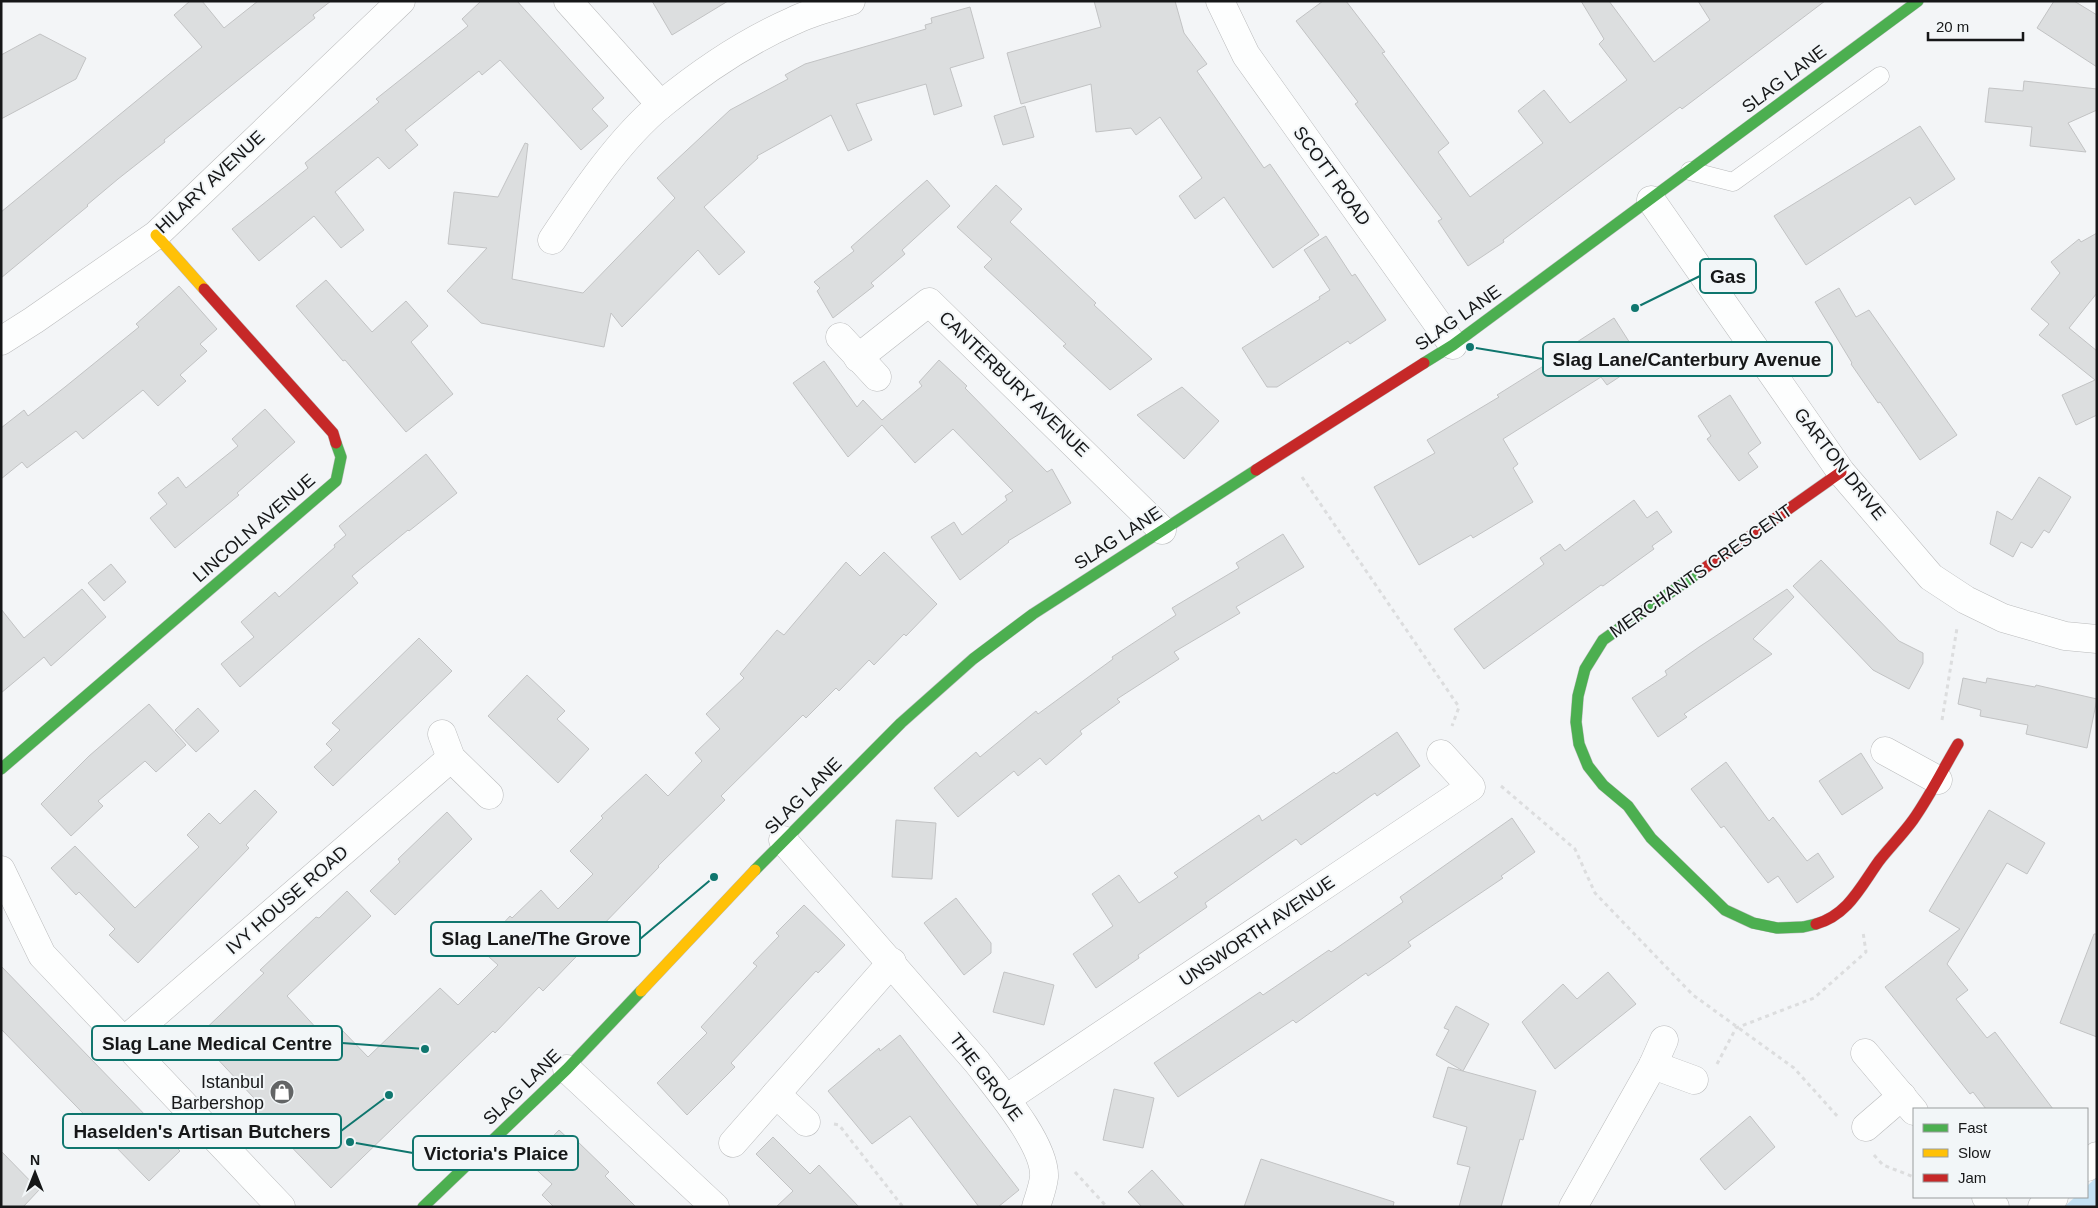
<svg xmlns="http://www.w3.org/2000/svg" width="2098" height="1208" font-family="Arial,sans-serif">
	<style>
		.green { fill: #c5e2f5 }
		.building { fill: #dcdedf; stroke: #c2c3c4 }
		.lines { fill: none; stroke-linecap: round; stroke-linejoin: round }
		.lane-casing { stroke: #babbbc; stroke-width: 19 }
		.street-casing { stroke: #babbbc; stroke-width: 29 }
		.fast-casing { stroke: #babbbc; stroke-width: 12 }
		.slow-casing { stroke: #babbbc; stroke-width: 12 }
		.jam-casing { stroke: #babbbc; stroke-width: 12 }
		.path { stroke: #dcddde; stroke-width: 3; stroke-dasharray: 4 4; stroke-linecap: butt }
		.lane { stroke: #fdfefe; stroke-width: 18 }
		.street { stroke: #fdfefe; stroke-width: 28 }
		.fast { stroke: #4caf50; stroke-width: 11 }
		.slow { stroke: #ffc107; stroke-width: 11 }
		.jam { stroke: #c62828; stroke-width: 11 }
		.labels { text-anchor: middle; stroke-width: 4; stroke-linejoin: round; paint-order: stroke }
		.street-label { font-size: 18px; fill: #161718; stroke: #f2f6f8 }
		.poi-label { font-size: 18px; fill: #161718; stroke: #f2f6f8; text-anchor: end }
		.leader { fill: none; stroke: #0f766e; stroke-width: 2 }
		.callout-dot { fill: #0f766e; stroke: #f2f6f8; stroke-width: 2 }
		.callout { fill: #f2f6f8; stroke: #0f766e; stroke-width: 2 }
		.callout-label { font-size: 19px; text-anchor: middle; font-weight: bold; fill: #161718 }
	</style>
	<rect width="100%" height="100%" fill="#f3f5f7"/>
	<!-- green -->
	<path class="green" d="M 2097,1177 L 2097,1207 L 2064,1207 L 2075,1197 L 2087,1197 L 2087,1186 Z"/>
	<!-- building -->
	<g class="building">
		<path d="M 190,1 L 202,1 L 224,28 L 258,1 L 331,1 L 313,15 L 315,18 L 164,140 L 165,142 L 118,179 L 87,205 L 88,206 L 1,278 L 1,212 L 202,47 L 174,15 Z"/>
		<path d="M 481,1 L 517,1 L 604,98 L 592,109 L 608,126 L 581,150 L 500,60 L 482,75 L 479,71 L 405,130 L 418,145 L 389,169 L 378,157 L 335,192 L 364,230 L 341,248 L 314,216 L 259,261 L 232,229 L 308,168 L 305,163 L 379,102 L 376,99 L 468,26 L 462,19 Z"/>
		<path d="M 652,1 L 728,1 L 672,35 Z"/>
		<path d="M 1094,1 L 1175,1 L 1184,33 L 1207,64 L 1197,71 L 1264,168 L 1270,164 L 1319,235 L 1273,268 L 1224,197 L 1195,219 L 1179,196 L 1202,178 L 1160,117 L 1136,135 L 1131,128 L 1096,132 L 1091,84 L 1021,104 L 1007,53 L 1101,27 Z"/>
		<path d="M 1323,1 L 1346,1 L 1385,52 L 1382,53 L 1449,143 L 1438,152 L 1470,197 L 1543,143 L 1518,111 L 1544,90 L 1570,123 L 1627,80 L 1599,44 L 1604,39 L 1581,1 L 1609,1 L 1654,62 L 1710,20 L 1698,1 L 1825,1 L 1682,109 L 1680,107 L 1596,170 L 1503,240 L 1504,242 L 1468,266 L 1438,221 L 1442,219 L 1355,104 L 1358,102 L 1296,21 Z"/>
		<path d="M 2054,1 L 2074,1 L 2097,15 L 2097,67 L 2037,28 Z"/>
		<path d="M 970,7 L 984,58 L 950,68 L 962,106 L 934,115 L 926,84 L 856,104 L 872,140 L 848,151 L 831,115 L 757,156 L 758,158 L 704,207 L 745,252 L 719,275 L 698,250 L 622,327 L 611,313 L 604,347 L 481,323 L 447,291 L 487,248 L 448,244 L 454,192 L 498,197 L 525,143 L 528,144 L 512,279 L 583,293 L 675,198 L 657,178 L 730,110 L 788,79 L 785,75 L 805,64 L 926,29 L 925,25 L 932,23 L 931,18 Z"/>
		<path d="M 40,34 L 86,58 L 76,79 L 1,119 L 1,55 Z"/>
		<path d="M 2024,81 L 2097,89 L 2097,110 L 2068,123 L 2086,152 L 2030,146 L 2032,127 L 1985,122 L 1989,88 L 2023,91 Z"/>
		<path d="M 1025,106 L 1034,137 L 1003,145 L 994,116 Z"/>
		<path d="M 1920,126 L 1955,179 L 1915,205 L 1910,197 L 1806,265 L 1774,216 Z"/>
		<path d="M 927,180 L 950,206 L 902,250 L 905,254 L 871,283 L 874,286 L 833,318 L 817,291 L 820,288 L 814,282 L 854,251 L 851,247 Z"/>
		<path d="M 996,185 L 1022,209 L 1010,222 L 1096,303 L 1094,305 L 1152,359 L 1110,390 L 1063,346 L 1066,344 L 984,267 L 992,259 L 957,227 Z"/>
		<path d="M 2097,233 L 2097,293 L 2069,328 L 2097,351 L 2097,415 L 2076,425 L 2062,395 L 2095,380 L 2039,335 L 2049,324 L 2031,309 L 2060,273 L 2051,262 L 2079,239 L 2081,242 Z"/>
		<path d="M 1326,236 L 1352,276 L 1355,274 L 1386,320 L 1350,344 L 1348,341 L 1277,387 L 1267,387 L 1242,348 L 1320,299 L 1319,297 L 1330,290 L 1304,250 Z"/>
		<path d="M 326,280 L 372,332 L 406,301 L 428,326 L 411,342 L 453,394 L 406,432 L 345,360 L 343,361 L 296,306 Z"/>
		<path d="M 179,286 L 217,329 L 200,344 L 207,351 L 180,375 L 186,381 L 158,406 L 143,390 L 83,439 L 76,431 L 27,468 L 22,462 L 1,479 L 1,428 L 24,410 L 28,416 L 65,387 L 139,327 L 136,324 Z"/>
		<path d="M 1839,288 L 1856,317 L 1869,310 L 1957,435 L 1920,460 L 1880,402 L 1878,403 L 1851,364 L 1852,363 L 1815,302 Z"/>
		<path d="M 1614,318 L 1642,362 L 1607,385 L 1601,377 L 1503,439 L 1518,464 L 1513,468 L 1533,502 L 1473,538 L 1471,535 L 1419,565 L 1374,487 L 1435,453 L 1427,440 L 1499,397 L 1497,395 L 1561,355 L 1560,353 Z"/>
		<path d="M 939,360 L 967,386 L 965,388 L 1047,472 L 1052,469 L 1071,503 L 1008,541 L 1009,542 L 960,580 L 931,537 L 954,522 L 962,535 L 1007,500 L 1005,496 L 1013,491 L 953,429 L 915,463 L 882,425 L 848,457 L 793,383 L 824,361 L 857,407 L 863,400 L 882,420 L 922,386 L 919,382 Z"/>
		<path d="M 1182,387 L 1219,421 L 1184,459 L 1137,415 Z"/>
		<path d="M 1730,395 L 1761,443 L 1748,453 L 1758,467 L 1739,481 L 1707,439 L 1711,436 L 1698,416 Z"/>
		<path d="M 265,409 L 295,442 L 237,493 L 239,495 L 175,548 L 150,518 L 167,504 L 158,493 L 178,477 L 186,488 L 238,446 L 232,439 Z"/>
		<path d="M 426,454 L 457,493 L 409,531 L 408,530 L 352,576 L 358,583 L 240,687 L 221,664 L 254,637 L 241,622 L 275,592 L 279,597 L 335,547 L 334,545 L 346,535 L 339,526 Z"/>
		<path d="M 2039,477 L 2071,497 L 2049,533 L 2044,530 L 2032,548 L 2021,542 L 2013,557 L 1990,544 L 1997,511 L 2012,520 Z"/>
		<path d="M 1634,500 L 1647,518 L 1657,511 L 1672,532 L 1652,546 L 1654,549 L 1629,567 L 1603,586 L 1601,585 L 1484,669 L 1454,629 L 1544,564 L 1540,558 L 1560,544 L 1565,551 Z"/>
		<path d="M 1283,534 L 1304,567 L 1236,607 L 1240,613 L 1174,652 L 1179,659 L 1117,699 L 1120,702 L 1080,731 L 1082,734 L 1046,765 L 1040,758 L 1018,776 L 1014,771 L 958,817 L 934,788 L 976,752 L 980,757 L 1036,711 L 1038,714 L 1113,659 L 1112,657 L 1176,615 L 1172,608 L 1239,568 L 1236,563 Z"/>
		<path d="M 884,552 L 937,604 L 906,636 L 904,634 L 874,665 L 869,660 L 839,691 L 836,688 L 806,718 L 803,715 L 721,796 L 725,800 L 658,866 L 659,867 L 597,931 L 599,933 L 543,991 L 539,987 L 495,1033 L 493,1031 L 331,1188 L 249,1103 L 254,1098 L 197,1037 L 264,973 L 260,970 L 316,917 L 319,918 L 347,891 L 371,916 L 287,996 L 329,1042 L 342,1030 L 368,1057 L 440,988 L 458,1005 L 498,965 L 480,949 L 510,916 L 512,918 L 541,890 L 558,909 L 593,874 L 570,851 L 603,818 L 601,816 L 646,774 L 668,796 L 702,761 L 695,753 L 720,729 L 706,714 L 744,678 L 740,674 L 777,630 L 784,635 L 846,562 L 860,576 Z"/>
		<path d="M 1821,560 L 1899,641 L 1923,653 L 1923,663 L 1909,689 L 1873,670 L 1793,586 Z"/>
		<path d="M 111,564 L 126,582 L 104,601 L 88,583 Z"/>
		<path d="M 82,589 L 106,617 L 51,666 L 44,657 L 1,693 L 1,609 L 24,638 Z"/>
		<path d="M 1787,589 L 1794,597 L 1753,639 L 1772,654 L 1684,714 L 1687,717 L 1658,737 L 1632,698 L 1667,675 L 1665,671 L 1699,647 Z"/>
		<path d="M 419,638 L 452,671 L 333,786 L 314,767 L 332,750 L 326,744 L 340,730 L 332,723 Z"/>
		<path d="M 527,675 L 565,711 L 557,719 L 589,749 L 558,783 L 488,716 Z"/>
		<path d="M 1963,678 L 1986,683 L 1987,678 L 2035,687 L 2036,685 L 2097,699 L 2087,748 L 2026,734 L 2028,725 L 1980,716 L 1981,710 L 1958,704 Z"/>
		<path d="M 149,704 L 186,745 L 156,772 L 145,761 L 98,801 L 103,806 L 71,836 L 41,804 L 89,756 Z"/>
		<path d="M 198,708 L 219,731 L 196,752 L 175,730 Z"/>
		<path d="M 1397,732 L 1420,766 L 1377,796 L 1375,793 L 1301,845 L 1296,839 L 1205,903 L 1207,907 L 1138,955 L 1139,958 L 1096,988 L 1073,954 L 1113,926 L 1092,894 L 1119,875 L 1139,903 L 1178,877 L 1174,873 L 1259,815 L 1262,821 L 1334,772 L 1336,774 Z"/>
		<path d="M 1861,753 L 1883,788 L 1842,815 L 1819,781 Z"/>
		<path d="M 1726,762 L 1769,821 L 1773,817 L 1807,861 L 1818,853 L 1834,877 L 1797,903 L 1778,876 L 1768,883 L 1724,826 L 1721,828 L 1691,789 Z"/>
		<path d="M 255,790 L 277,812 L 246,845 L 249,848 L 138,963 L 109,935 L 115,929 L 79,892 L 76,895 L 51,868 L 75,846 L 135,908 L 199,847 L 187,835 L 209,813 L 220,824 Z"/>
		<path d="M 1989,810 L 2045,843 L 2027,874 L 2007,863 L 1947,964 L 1968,990 L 1956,999 L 1987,1038 L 1995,1032 L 2053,1109 L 1986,1109 L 1973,1092 L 1970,1094 L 1885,987 L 1960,929 L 1929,911 Z"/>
		<path d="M 447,812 L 472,839 L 395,915 L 370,891 L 400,862 L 398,859 Z"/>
		<path d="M 1512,818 L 1535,852 L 1501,876 L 1503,878 L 1408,942 L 1411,946 L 1390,961 L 1368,976 L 1366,973 L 1296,1023 L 1293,1020 L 1178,1097 L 1154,1063 L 1260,992 L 1263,995 L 1329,950 L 1331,952 L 1403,902 L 1400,897 Z"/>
		<path d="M 896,820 L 936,823 L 932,879 L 892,877 Z"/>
		<path d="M 956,898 L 991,943 L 991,953 L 964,975 L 924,923 Z"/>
		<path d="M 804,905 L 845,945 L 818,973 L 816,971 L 731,1063 L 735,1067 L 687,1115 L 657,1083 L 707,1033 L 701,1027 L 757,966 L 753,963 L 779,936 L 776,933 Z"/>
		<path d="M 2094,934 L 2097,934 L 2097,1037 L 2060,1023 Z"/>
		<path d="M 1,966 L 180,1151 L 149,1181 L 1,1029 Z"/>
		<path d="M 1004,972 L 1054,985 L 1044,1025 L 993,1012 Z"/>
		<path d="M 1608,972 L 1636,1004 L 1555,1069 L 1522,1022 L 1563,984 L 1577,999 Z"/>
		<path d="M 1456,1006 L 1489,1024 L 1463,1071 L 1436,1055 L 1449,1030 L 1444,1028 Z"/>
		<path d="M 900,1035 L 1019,1190 L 998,1207 L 979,1207 L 910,1116 L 872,1144 L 828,1091 L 879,1048 L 880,1051 Z"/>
		<path d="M 1448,1067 L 1536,1091 L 1523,1140 L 1520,1139 L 1501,1207 L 1459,1207 L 1470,1167 L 1457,1164 L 1467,1127 L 1433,1117 Z"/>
		<path d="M 1114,1089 L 1154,1098 L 1143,1148 L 1103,1140 Z"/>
		<path d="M 1750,1116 L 1775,1147 L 1725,1190 L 1700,1159 Z"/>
		<path d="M 559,1130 L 573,1143 L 576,1140 L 609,1172 L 605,1176 L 636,1207 L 554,1207 L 542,1195 L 552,1184 L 528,1162 Z"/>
		<path d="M 773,1137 L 810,1174 L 819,1165 L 859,1207 L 776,1207 L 793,1191 L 756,1154 Z"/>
		<path d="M 1,1151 L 39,1190 L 23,1207 L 1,1207 Z"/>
		<path d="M 1261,1159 L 1394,1202 L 1393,1207 L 1244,1207 Z"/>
		<path d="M 1152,1170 L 1185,1207 L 1142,1207 L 1128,1192 Z"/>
	</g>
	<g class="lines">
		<defs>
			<path id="lane" d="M 1690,171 L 1733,182 L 1880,76"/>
			<g id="street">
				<path d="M 568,1 L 661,105"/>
				<path d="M 1220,1 L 1246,55 L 1453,345"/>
				<path d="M 1651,200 L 1841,472 L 1931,577 L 1966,600 L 2003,618 L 2065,636 L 2097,639"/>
				<path d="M 552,240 C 582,195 620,138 662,104 C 701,72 747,41 793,21 C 811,12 832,7 851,1"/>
				<path d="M 840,337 L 877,377"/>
				<path d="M 1,341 L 34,320 L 156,235 L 401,1"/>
				<path d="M 858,358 L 929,302 L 1162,530"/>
				<path d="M 442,734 L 451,758 L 489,795"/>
				<path d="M 1885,751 L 1938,780"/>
				<path d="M 783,840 L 977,1062 C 997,1088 1046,1145 1044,1177 C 1043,1187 1039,1197 1036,1207"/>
				<path d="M 1,870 L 42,955 L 281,1207"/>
				<path d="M 124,1041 L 451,758"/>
				<path d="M 1865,1053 L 1914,1111"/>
				<path d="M 1653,1065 L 1694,1080"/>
				<path d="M 567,1069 L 715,1207"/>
				<path d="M 776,1094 L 806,1122"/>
				<path d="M 1006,1099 L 1471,787 L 1441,754"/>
				<path d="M 1866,1127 L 1902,1096"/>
				<path d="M 733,1143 L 892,962"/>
				<path d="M 2087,1167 L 2097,1156"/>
				<path d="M 1986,1197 L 1995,1207"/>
				<path d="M 1573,1207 L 1653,1065 L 1664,1040"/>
				<path d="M 2042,1207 L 2054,1197"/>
			</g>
			<g id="fast">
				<path d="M 1424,363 L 1453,345 L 1918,1"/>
				<path d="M 1702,570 L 1603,640 L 1585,669 L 1578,696 L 1576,722 L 1579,744 L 1588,766 L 1603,785 L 1628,806 L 1651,838 L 1725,910 L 1753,923 L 1777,928 L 1803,927 L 1816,924"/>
				<path d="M 1,769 L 336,481 L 341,457 L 336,443"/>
				<path d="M 755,870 L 901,723 L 973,659 L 1033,614 L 1256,470"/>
				<path d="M 423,1207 L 567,1069 L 641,991"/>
			</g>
			<g id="slow">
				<path d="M 156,235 L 204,289"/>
				<path d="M 641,991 L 755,870"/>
			</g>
			<g id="jam">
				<path d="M 204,289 L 333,433 L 336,443"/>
				<path d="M 1256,470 L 1424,363"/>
				<path d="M 1702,570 L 1841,472"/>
				<path d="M 1816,924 C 1848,915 1861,886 1879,861 C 1890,847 1903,834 1913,820 C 1930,796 1943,769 1958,744"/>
			</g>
		</defs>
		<!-- lane casing -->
		<use href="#lane" class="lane-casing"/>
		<!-- street casing -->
		<use href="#street" class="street-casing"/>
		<!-- fast casing -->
		<use href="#fast" class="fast-casing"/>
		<!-- slow casing -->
		<use href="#slow" class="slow-casing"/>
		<!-- jam casing -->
		<use href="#jam" class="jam-casing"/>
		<!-- path -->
		<g class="path">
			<path d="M 1302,477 L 1459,707 L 1452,726"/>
			<path d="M 1942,720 L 1957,628"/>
			<path d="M 1501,786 L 1575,849 L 1595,893 L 1693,995 L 1794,1068 L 1839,1118"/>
			<path d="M 1717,1064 L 1736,1028 L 1814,998 L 1866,952 L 1863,932"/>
			<path d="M 834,1124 L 839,1125 L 903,1207"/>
			<path d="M 1874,1155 L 1883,1165 L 1914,1177"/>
			<path d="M 1075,1172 L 1107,1207"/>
		</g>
		<!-- lane -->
		<use href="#lane" class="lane"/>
		<!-- street -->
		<use href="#street" class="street"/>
		<!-- fast -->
		<use href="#fast" class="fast"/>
		<!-- slow -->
		<use href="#slow" class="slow"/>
		<!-- jam -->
		<use href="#jam" class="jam"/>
	</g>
	<!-- icons -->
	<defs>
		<symbol id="shop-disc" viewBox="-11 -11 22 22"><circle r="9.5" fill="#636566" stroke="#f2f6f8"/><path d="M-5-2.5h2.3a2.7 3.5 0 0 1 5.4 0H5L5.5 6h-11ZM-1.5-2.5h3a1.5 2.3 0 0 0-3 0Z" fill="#fff"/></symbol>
	</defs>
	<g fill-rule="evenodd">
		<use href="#shop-disc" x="268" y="1078" width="28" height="28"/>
	</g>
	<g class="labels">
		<!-- street labels -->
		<g class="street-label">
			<text transform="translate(1784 79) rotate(-37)" y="6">SLAG LANE</text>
			<text transform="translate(1332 176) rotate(54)" y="6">SCOTT ROAD</text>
			<text transform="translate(210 182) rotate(-43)" y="6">HILARY AVENUE</text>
			<text transform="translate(1458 318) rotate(-35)" y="6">SLAG LANE</text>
			<text transform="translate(1014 384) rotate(44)" y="6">CANTERBURY AVENUE</text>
			<text transform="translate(1840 464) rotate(52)" y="6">GARTON DRIVE</text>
			<text transform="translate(254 528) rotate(-41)" y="6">LINCOLN AVENUE</text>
			<text transform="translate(1118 538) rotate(-33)" y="6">SLAG LANE</text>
			<text transform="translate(1701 571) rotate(-35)" y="6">MERCHANTS CRESCENT</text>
			<text transform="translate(803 796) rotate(-45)" y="6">SLAG LANE</text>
			<text transform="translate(287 900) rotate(-41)" y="6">IVY HOUSE ROAD</text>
			<text transform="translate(1257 931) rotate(-34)" y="6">UNSWORTH AVENUE</text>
			<text transform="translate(986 1077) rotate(52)" y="6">THE GROVE</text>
			<text transform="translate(522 1087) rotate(-44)" y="6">SLAG LANE</text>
		</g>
		<!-- poi labels -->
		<g class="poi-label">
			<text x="264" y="1088">Istanbul<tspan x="264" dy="21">Barbershop</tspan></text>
		</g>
	</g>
	<!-- callouts -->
	<path class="leader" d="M1635 308L1700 276M1470 347L1543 359M714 877L640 939M425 1049L342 1043M389 1095L341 1131M350 1142L413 1153"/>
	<g class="callout-dot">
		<circle cx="1635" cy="308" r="5"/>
		<circle cx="1470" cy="347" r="5"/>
		<circle cx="714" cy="877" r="5"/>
		<circle cx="425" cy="1049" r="5"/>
		<circle cx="389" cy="1095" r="5"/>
		<circle cx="350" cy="1142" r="5"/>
	</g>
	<g class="callout">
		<rect x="1700" y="259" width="56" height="34" rx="5"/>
		<rect x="1543" y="342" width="289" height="34" rx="5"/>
		<rect x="431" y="922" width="209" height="34" rx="5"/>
		<rect x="92" y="1026" width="250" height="34" rx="5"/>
		<rect x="63" y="1114" width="278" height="34" rx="5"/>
		<rect x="413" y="1136" width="165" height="34" rx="5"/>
	</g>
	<g class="callout-label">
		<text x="1728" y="283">Gas</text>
		<text x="1687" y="366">Slag Lane/Canterbury Avenue</text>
		<text x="536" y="945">Slag Lane/The Grove</text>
		<text x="217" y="1050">Slag Lane Medical Centre</text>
		<text x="202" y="1138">Haselden's Artisan Butchers</text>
		<text x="496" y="1160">Victoria's Plaice</text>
	</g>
	<!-- border -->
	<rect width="2098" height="1208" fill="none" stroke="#161718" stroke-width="5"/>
	<!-- legend -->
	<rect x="1913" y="1108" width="175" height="90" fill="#f2f6f8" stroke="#9a9d9e"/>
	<rect x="1923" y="1124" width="25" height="8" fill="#4caf50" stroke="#9a9d9e"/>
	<text x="1958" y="1133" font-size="15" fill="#161718">Fast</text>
	<rect x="1923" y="1149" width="25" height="8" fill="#ffc107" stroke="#9a9d9e"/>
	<text x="1958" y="1158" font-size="15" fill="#161718">Slow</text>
	<rect x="1923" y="1174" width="25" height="8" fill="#c62828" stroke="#9a9d9e"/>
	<text x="1958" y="1183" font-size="15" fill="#161718">Jam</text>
	<!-- north arrow -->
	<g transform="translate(35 1173)" stroke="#f2f6f8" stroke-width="4" paint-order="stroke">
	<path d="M0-4L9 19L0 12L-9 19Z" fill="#161718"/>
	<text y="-8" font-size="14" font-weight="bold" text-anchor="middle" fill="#161718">N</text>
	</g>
	<!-- scale -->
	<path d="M1928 32v8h95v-8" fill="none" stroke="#161718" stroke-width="2.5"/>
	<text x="1936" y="32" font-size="15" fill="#161718" stroke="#f2f6f8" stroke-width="4" paint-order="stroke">20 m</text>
</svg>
